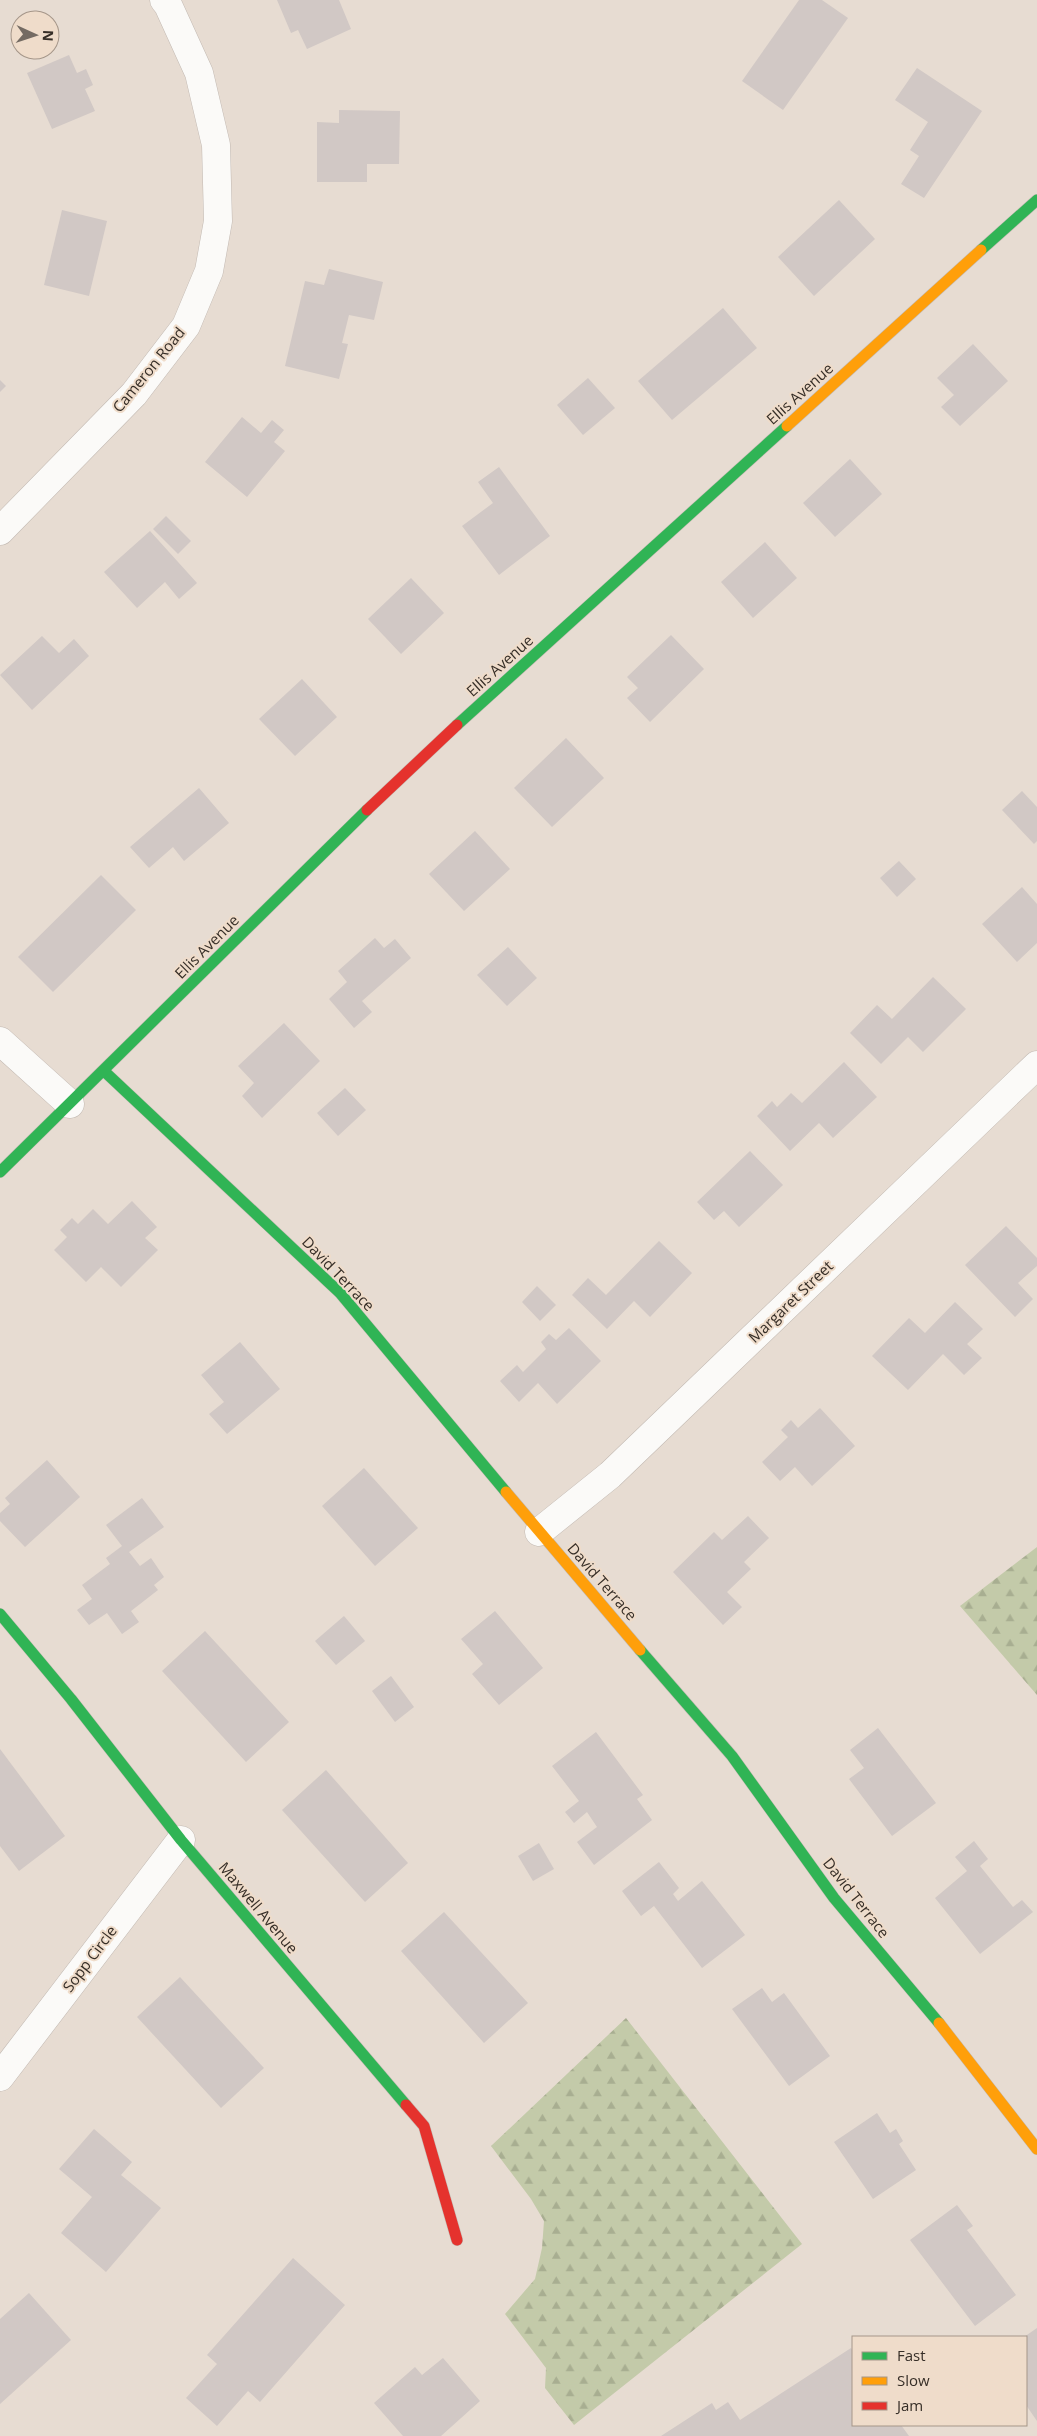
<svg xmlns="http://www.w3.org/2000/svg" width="1037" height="2436" font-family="'Open Sans',sans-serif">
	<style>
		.forest { fill: url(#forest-firs) }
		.building { fill: #d1c8c5 }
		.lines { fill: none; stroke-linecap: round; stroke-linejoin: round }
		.street-casing { stroke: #c2b9b2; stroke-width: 29 }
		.fast-casing { stroke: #c2b9b2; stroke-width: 12 }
		.slow-casing { stroke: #c2b9b2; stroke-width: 12 }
		.jam-casing { stroke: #c2b9b2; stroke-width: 12 }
		.street { stroke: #fbfaf8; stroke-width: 28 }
		.fast { stroke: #30b455; stroke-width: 11 }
		.slow { stroke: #ff9f0a; stroke-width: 11 }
		.jam { stroke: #e5322d; stroke-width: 11 }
		.labels { text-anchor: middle; stroke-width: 4; stroke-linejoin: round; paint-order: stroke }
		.street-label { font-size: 15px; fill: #362e27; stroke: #efdcca }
	</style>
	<defs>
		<pattern id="forest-firs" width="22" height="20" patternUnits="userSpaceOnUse" patternTransform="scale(1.25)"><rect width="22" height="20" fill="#c3caa9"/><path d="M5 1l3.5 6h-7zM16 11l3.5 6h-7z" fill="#a8ae91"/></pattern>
	</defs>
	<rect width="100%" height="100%" fill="#e7dcd2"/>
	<!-- forest -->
	<g class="forest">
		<path d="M 1037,1547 L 1037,1695 L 960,1606 Z"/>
		<path d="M 626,2018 L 802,2244 L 574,2425 L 545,2388 L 546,2368 L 505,2314 L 535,2279 L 542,2248 L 544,2221 L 531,2199 L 491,2146 Z"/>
	</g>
	<!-- building -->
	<g class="building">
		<path d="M 277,0 L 339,0 L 351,29 L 307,49 L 298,30 L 291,33 Z"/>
		<path d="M 799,0 L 822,0 L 848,18 L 783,110 L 742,81 Z"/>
		<path d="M 69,55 L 77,73 L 86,69 L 93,85 L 85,89 L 95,111 L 52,129 L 27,73 Z"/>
		<path d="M 917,68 L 982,111 L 924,198 L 901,184 L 919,156 L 910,150 L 928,122 L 895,100 Z"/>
		<path d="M 339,110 L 400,111 L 399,164 L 367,164 L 367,182 L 317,182 L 317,122 L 339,123 Z"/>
		<path d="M 839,200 L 875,239 L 814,296 L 778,257 Z"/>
		<path d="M 62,210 L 107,221 L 89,296 L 44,285 Z"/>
		<path d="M 329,269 L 383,282 L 374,320 L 349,315 L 342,343 L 348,344 L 339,379 L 285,366 L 305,281 L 324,285 Z"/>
		<path d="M 723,308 L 757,348 L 672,420 L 638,381 Z"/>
		<path d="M 973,344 L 1008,381 L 960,426 L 941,407 L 954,395 L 937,378 Z"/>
		<path d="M 588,378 L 615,408 L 583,435 L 557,405 Z"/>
		<path d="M 0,380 L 6,386 L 0,392 Z"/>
		<path d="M 242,417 L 261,433 L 272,420 L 284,430 L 274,442 L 285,451 L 247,497 L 205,462 Z"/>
		<path d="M 850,459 L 882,494 L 835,537 L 803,503 Z"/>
		<path d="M 499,467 L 550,536 L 499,575 L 462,526 L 493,503 L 478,482 Z"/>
		<path d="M 166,516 L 191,541 L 178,554 L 153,529 Z"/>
		<path d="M 150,531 L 197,583 L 179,599 L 165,582 L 137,608 L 104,572 Z"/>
		<path d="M 765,542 L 797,578 L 753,618 L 721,582 Z"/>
		<path d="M 411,578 L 444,613 L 401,654 L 368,619 Z"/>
		<path d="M 671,635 L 704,669 L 650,722 L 627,698 L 638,688 L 627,677 Z"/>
		<path d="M 42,636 L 59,653 L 74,639 L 89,656 L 32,710 L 0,675 Z"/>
		<path d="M 302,679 L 337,717 L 295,756 L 259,719 Z"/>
		<path d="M 566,738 L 604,778 L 552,827 L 514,788 Z"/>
		<path d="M 199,788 L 229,823 L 184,861 L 173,847 L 149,868 L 130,847 Z"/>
		<path d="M 1022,791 L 1037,807 L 1037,841 L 1034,844 L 1002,810 Z"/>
		<path d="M 475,831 L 510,869 L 464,911 L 429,874 Z"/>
		<path d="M 899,861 L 916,879 L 897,897 L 880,878 Z"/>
		<path d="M 101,875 L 136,910 L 53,992 L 18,957 Z"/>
		<path d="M 1022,887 L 1037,904 L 1037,943 L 1017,962 L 982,924 Z"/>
		<path d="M 375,938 L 384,948 L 395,939 L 411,958 L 362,1001 L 372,1012 L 354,1028 L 329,999 L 347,982 L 338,971 Z"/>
		<path d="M 508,947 L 537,978 L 507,1006 L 477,975 Z"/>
		<path d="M 933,977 L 966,1009 L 923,1052 L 908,1037 L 881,1064 L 850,1033 L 877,1005 L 892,1019 Z"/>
		<path d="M 284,1023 L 320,1061 L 262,1118 L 242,1096 L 254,1083 L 238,1066 Z"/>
		<path d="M 844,1062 L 877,1097 L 833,1138 L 819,1123 L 790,1151 L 757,1116 L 772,1101 L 777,1107 L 791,1093 L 802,1103 Z"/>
		<path d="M 345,1088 L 366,1110 L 338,1136 L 317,1113 Z"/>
		<path d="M 750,1151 L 783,1185 L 739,1227 L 724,1211 L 714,1220 L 697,1202 Z"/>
		<path d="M 132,1201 L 157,1227 L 145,1238 L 158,1250 L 121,1287 L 101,1267 L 86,1282 L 54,1250 L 67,1237 L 60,1230 L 72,1218 L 78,1224 L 93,1209 L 108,1224 Z"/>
		<path d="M 1006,1226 L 1037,1258 L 1037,1266 L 1018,1283 L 1033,1299 L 1015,1317 L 965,1265 Z"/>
		<path d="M 659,1241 L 692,1273 L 650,1317 L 634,1301 L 607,1329 L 572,1295 L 588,1278 L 606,1295 Z"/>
		<path d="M 537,1286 L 556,1305 L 540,1321 L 522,1302 Z"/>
		<path d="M 955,1302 L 983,1329 L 967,1344 L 982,1358 L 964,1375 L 943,1354 L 908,1390 L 872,1356 L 909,1318 L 925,1333 Z"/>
		<path d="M 569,1328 L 601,1361 L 557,1404 L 538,1383 L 519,1402 L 500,1381 L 517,1365 L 523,1372 L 546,1349 L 541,1342 L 549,1334 L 556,1340 Z"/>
		<path d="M 240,1342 L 280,1389 L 227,1434 L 209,1414 L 224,1402 L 201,1375 Z"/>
		<path d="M 820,1408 L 855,1446 L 812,1486 L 795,1467 L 780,1481 L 762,1462 L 788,1437 L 781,1430 L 791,1420 L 798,1428 Z"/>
		<path d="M 47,1460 L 80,1497 L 25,1547 L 0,1521 L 0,1513 L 10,1504 L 5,1498 Z"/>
		<path d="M 364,1468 L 418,1528 L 375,1566 L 322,1506 Z"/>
		<path d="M 142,1498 L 164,1527 L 129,1552 L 140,1566 L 151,1558 L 164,1577 L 154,1585 L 158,1590 L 131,1611 L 139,1622 L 122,1634 L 107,1613 L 89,1625 L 77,1610 L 92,1599 L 82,1585 L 110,1564 L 106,1558 L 122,1546 L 106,1525 Z"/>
		<path d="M 748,1516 L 769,1538 L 744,1562 L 751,1569 L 727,1592 L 742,1607 L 723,1625 L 673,1572 L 714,1532 L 722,1540 Z"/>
		<path d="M 495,1611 L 543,1668 L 499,1705 L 472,1674 L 483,1664 L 461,1639 Z"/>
		<path d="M 344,1616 L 365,1641 L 336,1665 L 315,1641 Z"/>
		<path d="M 205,1631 L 289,1722 L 246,1762 L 162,1671 Z"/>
		<path d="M 391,1676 L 414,1707 L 395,1722 L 372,1691 Z"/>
		<path d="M 878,1728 L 936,1803 L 892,1836 L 849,1779 L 864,1768 L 850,1750 Z"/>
		<path d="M 596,1732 L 643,1795 L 637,1799 L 652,1820 L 594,1865 L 577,1842 L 597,1827 L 587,1812 L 574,1823 L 565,1812 L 579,1801 L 552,1766 Z"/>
		<path d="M 0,1749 L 65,1836 L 19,1871 L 0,1846 Z"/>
		<path d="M 326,1770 L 408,1863 L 365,1902 L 282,1810 Z"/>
		<path d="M 974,1841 L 988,1859 L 980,1866 L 1013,1907 L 1022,1900 L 1033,1912 L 980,1954 L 935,1898 L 967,1871 L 955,1857 Z"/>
		<path d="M 539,1843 L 554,1869 L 533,1881 L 518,1856 Z"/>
		<path d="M 659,1862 L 679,1888 L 673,1894 L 678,1901 L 702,1881 L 745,1935 L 702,1968 L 654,1906 L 641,1916 L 622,1891 Z"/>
		<path d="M 444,1912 L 528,2003 L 484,2043 L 401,1951 Z"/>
		<path d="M 180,1977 L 264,2068 L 221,2108 L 137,2017 Z"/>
		<path d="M 762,1988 L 772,2002 L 784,1993 L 830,2056 L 789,2086 L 732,2009 Z"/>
		<path d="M 877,2113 L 890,2133 L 896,2129 L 903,2141 L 899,2144 L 916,2170 L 873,2199 L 834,2142 Z"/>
		<path d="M 94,2129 L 132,2162 L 121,2175 L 161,2208 L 106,2272 L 61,2233 L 92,2197 L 59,2169 Z"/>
		<path d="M 957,2205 L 973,2226 L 967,2230 L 1016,2295 L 975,2326 L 910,2240 Z"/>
		<path d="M 293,2258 L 345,2305 L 260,2402 L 248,2391 L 217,2426 L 186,2398 L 217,2364 L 207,2355 Z"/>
		<path d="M 29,2293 L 71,2340 L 0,2404 L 0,2319 Z"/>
		<path d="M 1037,2328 L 1037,2421 L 1026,2405 L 1026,2337 L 1024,2337 Z"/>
		<path d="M 851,2348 L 853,2351 L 853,2425 L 901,2425 L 909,2436 L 661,2436 L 712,2403 L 716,2410 L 728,2402 L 740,2420 Z"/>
		<path d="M 443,2358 L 480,2401 L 441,2436 L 403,2436 L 374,2403 L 415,2367 L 422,2375 Z"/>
	</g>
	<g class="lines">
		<defs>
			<g id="street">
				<path d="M 0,531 L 134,394 L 186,326 L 209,271 L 218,221 L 216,145 L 199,73 L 168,5 L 164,0"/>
				<path d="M 0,1041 L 70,1104"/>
				<path d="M 539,1532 L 610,1475 L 1037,1065"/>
				<path d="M 0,2077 L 181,1840"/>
			</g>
			<g id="fast">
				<path d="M 981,250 L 1037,200"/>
				<path d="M 457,725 L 787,426"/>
				<path d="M 104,1071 L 340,1293 L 506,1492"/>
				<path d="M 0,1172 L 367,810"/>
				<path d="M 0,1614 L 71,1699 L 181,1840 L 406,2105"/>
				<path d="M 640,1650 L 732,1756 L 834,1898 L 939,2023"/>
			</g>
			<g id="slow">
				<path d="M 787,426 L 981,250"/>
				<path d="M 506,1492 L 640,1650"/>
				<path d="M 939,2023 L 1037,2149"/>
			</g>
			<g id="jam">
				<path d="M 367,810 L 457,725"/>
				<path d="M 406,2105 L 424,2126 L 457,2240"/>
			</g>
		</defs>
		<!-- street casing -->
		<use href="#street" class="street-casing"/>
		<!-- fast casing -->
		<use href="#fast" class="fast-casing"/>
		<!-- slow casing -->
		<use href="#slow" class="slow-casing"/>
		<!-- jam casing -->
		<use href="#jam" class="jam-casing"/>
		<!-- street -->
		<use href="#street" class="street"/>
		<!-- fast -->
		<use href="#fast" class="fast"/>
		<!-- slow -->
		<use href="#slow" class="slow"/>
		<!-- jam -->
		<use href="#jam" class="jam"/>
	</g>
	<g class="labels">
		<!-- street labels -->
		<g class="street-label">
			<text transform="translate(149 370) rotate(-51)" y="5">Cameron Road</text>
			<text transform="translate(800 394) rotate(-42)" y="5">Ellis Avenue</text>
			<text transform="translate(500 666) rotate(-42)" y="5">Ellis Avenue</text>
			<text transform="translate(207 947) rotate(-45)" y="5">Ellis Avenue</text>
			<text transform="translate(338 1274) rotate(46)" y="5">David Terrace</text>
			<text transform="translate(791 1302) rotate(-44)" y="5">Margaret Street</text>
			<text transform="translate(602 1582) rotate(49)" y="5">David Terrace</text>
			<text transform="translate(856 1898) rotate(52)" y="5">David Terrace</text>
			<text transform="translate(258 1908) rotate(50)" y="5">Maxwell Avenue</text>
			<text transform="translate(90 1959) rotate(-53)" y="5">Sopp Circle</text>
		</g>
	</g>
	<!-- legend -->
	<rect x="852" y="2336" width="175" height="90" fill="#efdcca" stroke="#a59689"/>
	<rect x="862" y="2352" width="25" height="8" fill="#30b455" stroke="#a59689"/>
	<text x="897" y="2361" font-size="15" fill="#362e27">Fast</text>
	<rect x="862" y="2377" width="25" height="8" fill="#ff9f0a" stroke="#a59689"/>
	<text x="897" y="2386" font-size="15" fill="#362e27">Slow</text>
	<rect x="862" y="2402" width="25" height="8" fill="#e5322d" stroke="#a59689"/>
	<text x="897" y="2411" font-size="15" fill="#362e27">Jam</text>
	<!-- north arrow -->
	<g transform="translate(35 35) rotate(93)"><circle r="24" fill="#efdcca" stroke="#a59689"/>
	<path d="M0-4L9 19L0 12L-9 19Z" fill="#746b63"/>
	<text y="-8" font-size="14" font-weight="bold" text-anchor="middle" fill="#362e27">N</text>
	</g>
</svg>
